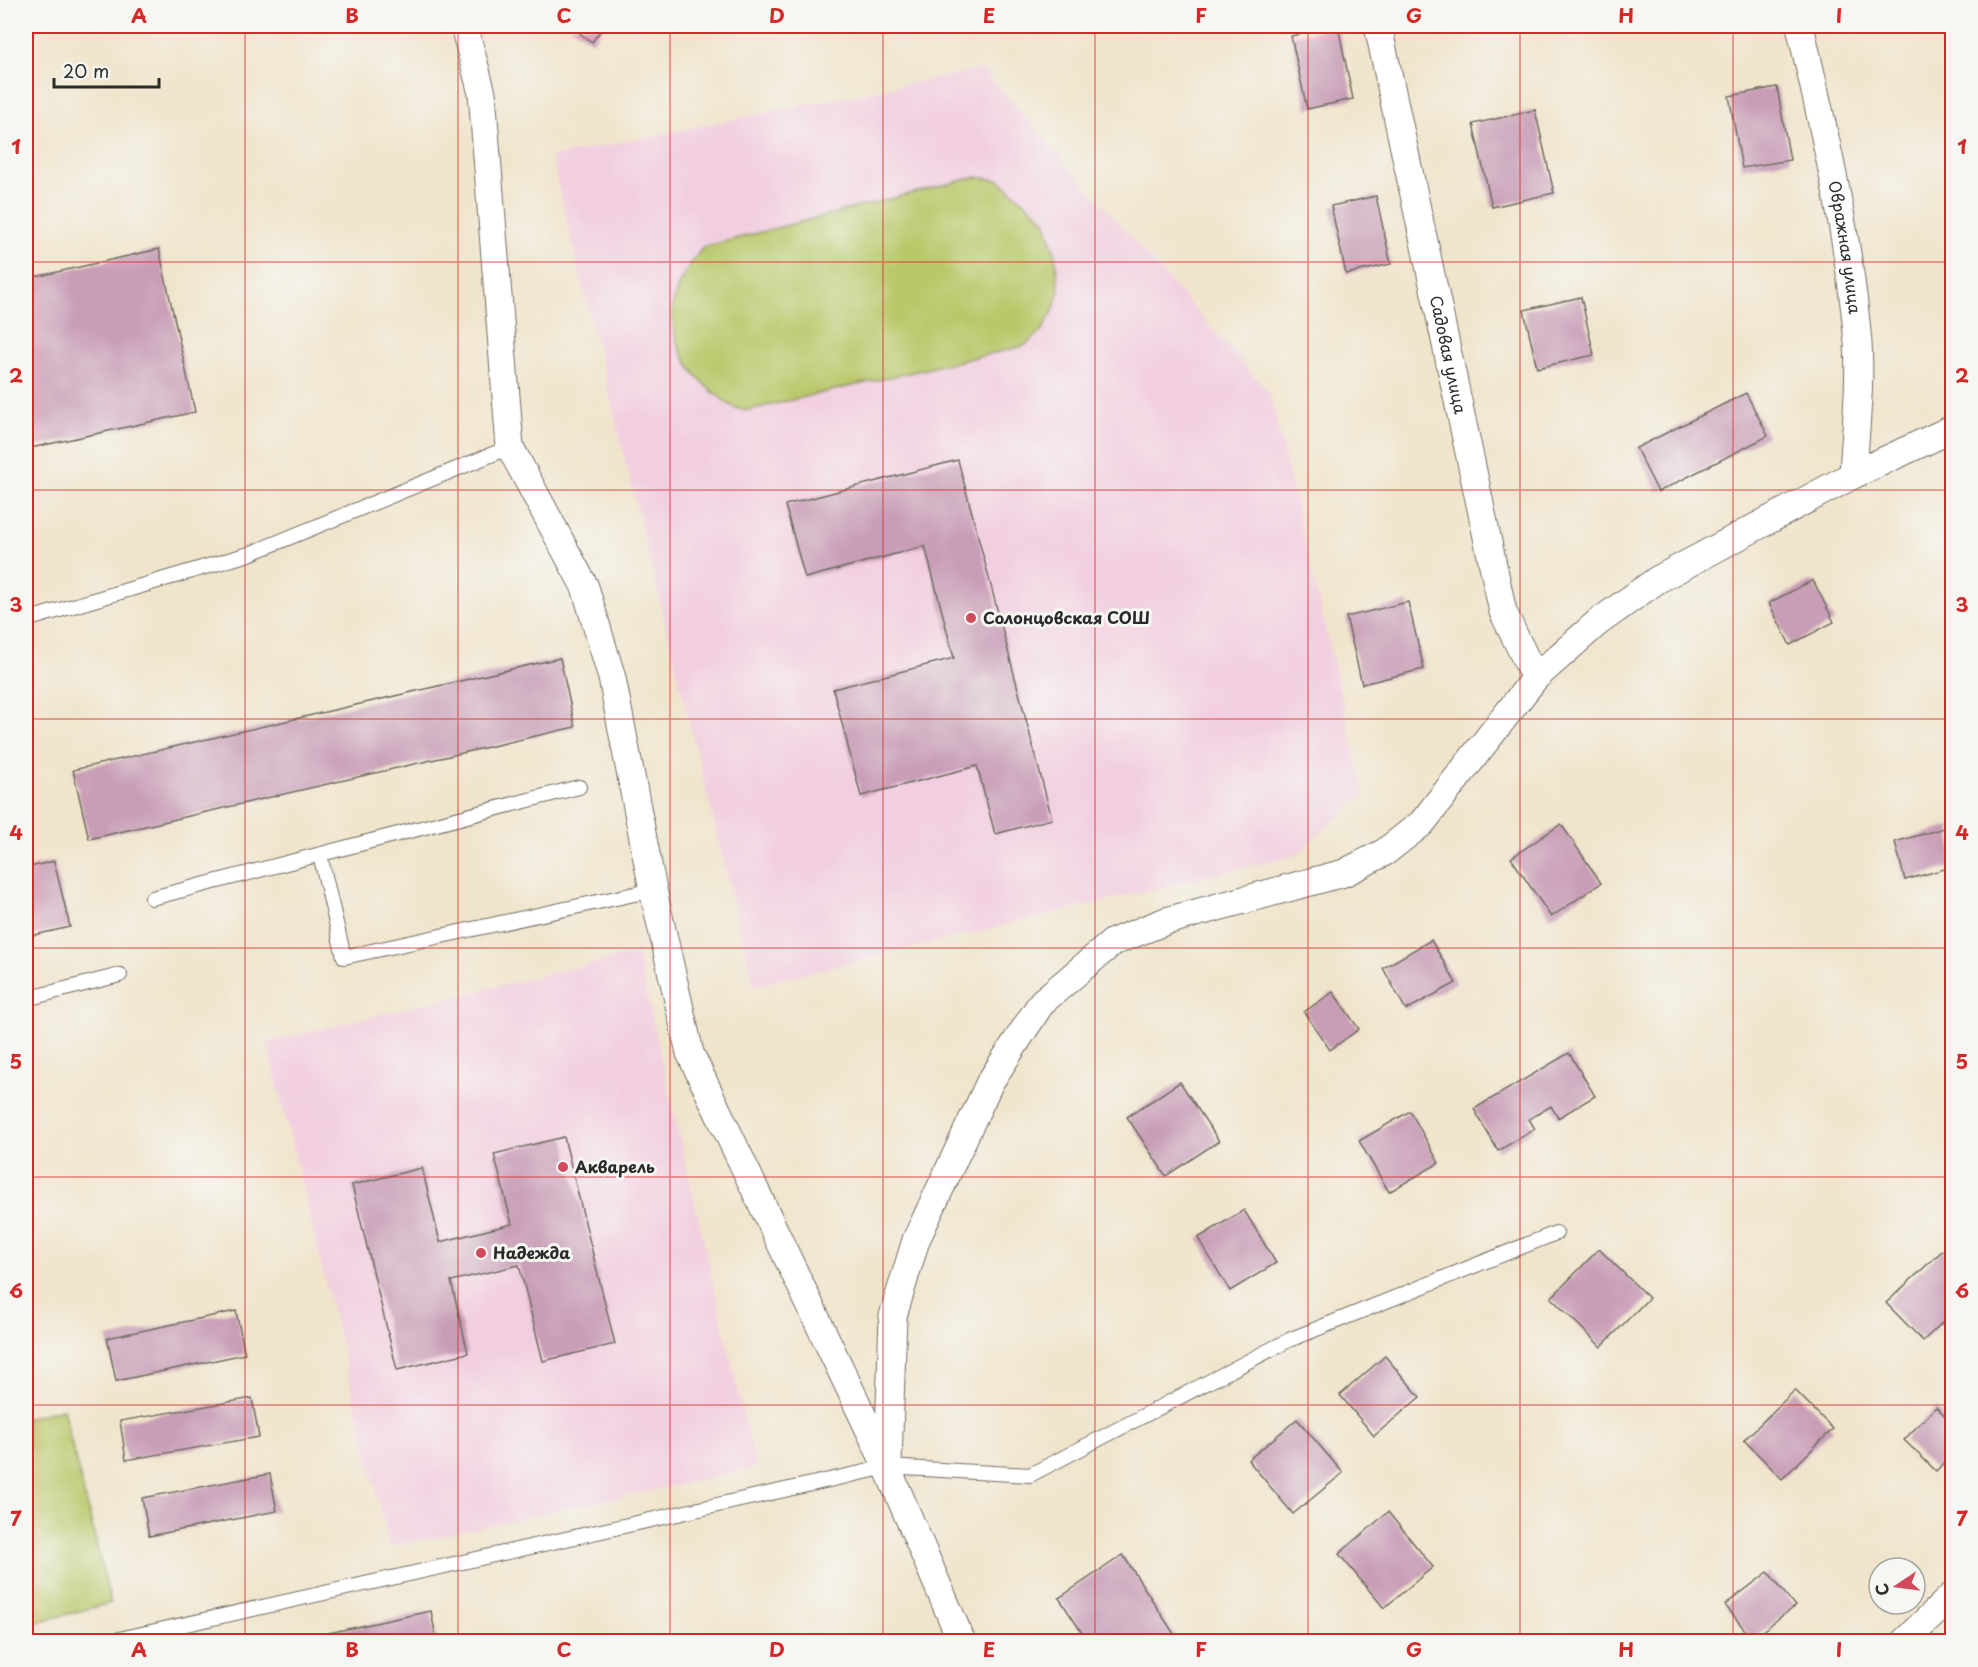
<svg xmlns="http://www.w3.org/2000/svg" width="1978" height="1667" font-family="'Playpen Sans',sans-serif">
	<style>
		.built { fill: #f2cfe0 }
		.green { fill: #bac86a; stroke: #727a4a; stroke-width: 1.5 }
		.building { fill: #c89db6 }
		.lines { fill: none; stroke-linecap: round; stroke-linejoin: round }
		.lane-casing { stroke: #706c63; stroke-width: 16 }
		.street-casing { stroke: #706c63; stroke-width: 29 }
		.lane { stroke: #fff; stroke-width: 14 }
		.street { stroke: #fff; stroke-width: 27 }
		.grid { fill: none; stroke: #d62828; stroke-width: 1.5; stroke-opacity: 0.55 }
		.poi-dot { fill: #d1495b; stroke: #f6f6f2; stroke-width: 2 }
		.labels { text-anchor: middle; stroke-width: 6; stroke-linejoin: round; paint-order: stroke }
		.street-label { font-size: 16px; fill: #2b2b2b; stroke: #f6f6f2 }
		.poi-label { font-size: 16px; font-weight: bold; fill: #2b2b2b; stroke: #f6f6f2; text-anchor: start }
		.neatline { fill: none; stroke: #d62828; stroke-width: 2 }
		.grid-label { font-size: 20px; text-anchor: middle; font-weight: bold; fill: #d62828 }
	</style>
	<rect width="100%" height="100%" fill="#f6f6f2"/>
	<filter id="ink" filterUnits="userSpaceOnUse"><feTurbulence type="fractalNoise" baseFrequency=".0167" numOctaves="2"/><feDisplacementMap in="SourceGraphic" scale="12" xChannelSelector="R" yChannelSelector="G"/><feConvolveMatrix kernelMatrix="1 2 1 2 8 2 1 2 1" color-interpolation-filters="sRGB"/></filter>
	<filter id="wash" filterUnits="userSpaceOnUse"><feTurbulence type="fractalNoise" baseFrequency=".008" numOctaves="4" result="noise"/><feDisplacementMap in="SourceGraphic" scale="24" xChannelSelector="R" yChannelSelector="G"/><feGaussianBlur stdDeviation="1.35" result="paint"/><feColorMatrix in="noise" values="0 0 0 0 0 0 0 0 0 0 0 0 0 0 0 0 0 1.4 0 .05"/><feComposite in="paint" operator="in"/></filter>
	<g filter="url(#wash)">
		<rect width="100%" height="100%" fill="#f0e4cb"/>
		<!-- built -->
		<g class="built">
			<path d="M 982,69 L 1270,394 L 1364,793 L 1296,855 L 754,986 L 551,157 Z"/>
			<path d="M 637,953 L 756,1468 L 390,1547 L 267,1042 Z"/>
		</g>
		<!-- green -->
		<g class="green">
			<path d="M 975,177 L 999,180 L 1045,220 L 1055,254 L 1059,289 L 1054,309 L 1042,331 L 1024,346 L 749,410 C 734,410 728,404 717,395 C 685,371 661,327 678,286 C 683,272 695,259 703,247 Z"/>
			<path d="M 63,1409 L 111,1603 L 26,1625 L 26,1418 Z"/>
		</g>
		<g id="blocks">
			<!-- building -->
			<g class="building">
				<path d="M 570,26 L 604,26 L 592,42 Z"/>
				<path d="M 1338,26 L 1353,99 L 1307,109 L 1291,36 Z"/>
				<path d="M 1777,87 L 1790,160 L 1742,168 L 1729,96 Z"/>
				<path d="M 1535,110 L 1554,193 L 1492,207 L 1473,124 Z"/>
				<path d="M 1376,196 L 1391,264 L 1346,274 L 1331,206 Z"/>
				<path d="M 159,249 L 195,412 L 26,449 L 26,279 Z"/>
				<path d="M 1581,297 L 1594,355 L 1537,368 L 1524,310 Z"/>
				<path d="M 1746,393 L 1768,436 L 1658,492 L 1636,448 Z"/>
				<path d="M 958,460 L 1052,819 L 995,834 L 977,766 L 861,796 L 833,689 L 954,658 L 925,546 L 805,578 L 785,505 Z"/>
				<path d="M 1813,580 L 1834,622 L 1790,645 L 1769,603 Z"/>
				<path d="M 1408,602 L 1424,669 L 1362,684 L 1346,617 Z"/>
				<path d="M 560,658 L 575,727 L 89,839 L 73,770 Z"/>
				<path d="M 1561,824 L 1601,883 L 1551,917 L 1511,858 Z"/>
				<path d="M 1951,826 L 1952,867 L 1905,880 L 1895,842 Z"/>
				<path d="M 54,861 L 70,927 L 26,937 L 26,868 Z"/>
				<path d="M 1431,940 L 1456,983 L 1406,1010 L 1383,968 Z"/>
				<path d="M 1333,992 L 1359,1029 L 1330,1050 L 1304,1012 Z"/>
				<path d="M 1569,1053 L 1595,1096 L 1558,1118 L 1551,1106 L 1529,1119 L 1535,1129 L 1498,1151 L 1474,1109 Z"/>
				<path d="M 1180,1082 L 1219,1141 L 1166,1176 L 1127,1117 Z"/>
				<path d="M 1410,1111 L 1439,1163 L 1389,1192 L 1359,1141 Z"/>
				<path d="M 564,1137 L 615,1344 L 543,1361 L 519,1265 L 451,1281 L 468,1353 L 397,1370 L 352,1185 L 422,1168 L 440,1242 L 512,1224 L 494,1154 Z"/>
				<path d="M 1244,1210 L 1276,1263 L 1230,1291 L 1198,1238 Z"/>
				<path d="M 1599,1249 L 1649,1298 L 1601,1347 L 1551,1298 Z"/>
				<path d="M 1943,1250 L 1952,1261 L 1952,1313 L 1923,1341 L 1886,1303 Z"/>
				<path d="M 236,1311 L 245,1354 L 116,1381 L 107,1338 Z"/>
				<path d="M 1385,1356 L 1420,1397 L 1374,1436 L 1340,1395 Z"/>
				<path d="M 1795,1390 L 1833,1429 L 1782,1479 L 1744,1440 Z"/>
				<path d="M 252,1398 L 259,1437 L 126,1460 L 120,1421 Z"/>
				<path d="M 1936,1407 L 1952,1423 L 1952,1454 L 1936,1471 L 1904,1440 Z"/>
				<path d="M 1297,1419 L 1343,1473 L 1293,1514 L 1248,1460 Z"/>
				<path d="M 270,1474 L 277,1511 L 149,1536 L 142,1498 Z"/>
				<path d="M 1388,1512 L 1433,1567 L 1384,1608 L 1339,1554 Z"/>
				<path d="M 1123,1555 L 1176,1637 L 1170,1642 L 1088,1642 L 1059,1598 Z"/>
				<path d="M 1768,1572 L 1795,1606 L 1752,1639 L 1725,1605 Z"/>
				<path d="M 431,1611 L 437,1642 L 291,1642 L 291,1641 Z"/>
			</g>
		</g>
	</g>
	<g filter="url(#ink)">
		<use href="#blocks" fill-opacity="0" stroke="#706c63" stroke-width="1.5"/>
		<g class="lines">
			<defs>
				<g id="lane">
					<path d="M 26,620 L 249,554 L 510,447"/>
					<path d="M 320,855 L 344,957 L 653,890"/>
					<path d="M 152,898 L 579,787"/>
					<path d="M 26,999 L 120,975"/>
					<path d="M 106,1642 L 887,1467 L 1030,1475 L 1289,1340 L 1556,1233"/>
				</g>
				<g id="street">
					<path d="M 464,26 L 482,93 L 510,447 L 585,587 L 612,678 L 653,890 L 690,1053 L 887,1467 L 962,1642"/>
					<path id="s1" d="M 1378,26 L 1503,612 L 1535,678"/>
					<path id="s2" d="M 1800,26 C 1824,130 1849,236 1858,343 C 1861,386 1855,432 1853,475"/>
					<path d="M 888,1463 L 893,1316 L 916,1240 L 990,1082 L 1042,1002 L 1113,942 L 1166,921 L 1344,873 L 1385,852 L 1422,823 L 1535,678 L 1597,623 L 1657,580 L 1853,475 L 1952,429"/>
					<path d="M 1904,1642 L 1952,1596"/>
				</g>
			</defs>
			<!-- lane casing -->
			<use href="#lane" class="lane-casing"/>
			<!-- street casing -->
			<use href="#street" class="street-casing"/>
			<!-- lane -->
			<use href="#lane" class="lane"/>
			<!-- street -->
			<use href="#street" class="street"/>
		</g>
	</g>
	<!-- grid -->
	<path class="grid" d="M 245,26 L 245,1642M 458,26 L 458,1642M 670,26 L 670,1642M 883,26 L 883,1642M 1095,26 L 1095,1642M 1308,26 L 1308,1642M 1520,26 L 1520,1642M 1733,26 L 1733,1642M 26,262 L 1952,262M 26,490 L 1952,490M 26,719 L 1952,719M 26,948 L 1952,948M 26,1177 L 1952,1177M 26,1405 L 1952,1405"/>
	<!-- markers -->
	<g class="poi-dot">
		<circle cx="971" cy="618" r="6"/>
		<circle cx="563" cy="1167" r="6"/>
		<circle cx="481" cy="1253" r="6"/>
	</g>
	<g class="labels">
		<!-- street labels -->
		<g class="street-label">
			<text dy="6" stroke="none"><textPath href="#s2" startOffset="226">Овражная улица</textPath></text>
			<text dy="6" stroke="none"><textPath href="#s1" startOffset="336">Садовая улица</textPath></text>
		</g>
		<!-- poi labels -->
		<g class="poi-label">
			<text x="983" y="624">Солонцовская СОШ</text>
			<text x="575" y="1173">Акварель</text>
			<text x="493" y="1259">Надежда</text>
		</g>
	</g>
	<!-- margin -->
	<rect width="1978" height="1667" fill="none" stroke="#f6f6f2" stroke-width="66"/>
	<!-- north arrow -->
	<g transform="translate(1897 1586) rotate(257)"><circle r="28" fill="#f6f6f2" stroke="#a5a5a2" stroke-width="1.5"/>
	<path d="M0-4.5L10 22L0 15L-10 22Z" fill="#d1495b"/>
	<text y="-9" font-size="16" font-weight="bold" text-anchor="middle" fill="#2b2b2b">С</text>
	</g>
	<!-- scale -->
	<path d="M54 78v9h105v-9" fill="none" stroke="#2b2b2b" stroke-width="3"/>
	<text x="63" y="78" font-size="18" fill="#2b2b2b" stroke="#f6f6f2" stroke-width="4.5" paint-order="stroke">20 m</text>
	<rect x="33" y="33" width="1912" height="1601" class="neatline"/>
	<g class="grid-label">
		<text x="139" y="23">A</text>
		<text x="352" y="23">B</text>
		<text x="564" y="23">C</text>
		<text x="777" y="23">D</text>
		<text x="989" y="23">E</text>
		<text x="1201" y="23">F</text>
		<text x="1414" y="23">G</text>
		<text x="1626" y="23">H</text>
		<text x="1839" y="23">I</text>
		<text x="16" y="154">1</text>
		<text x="1962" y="154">1</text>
		<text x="16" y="383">2</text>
		<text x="1962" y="383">2</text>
		<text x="16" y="612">3</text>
		<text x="1962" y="612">3</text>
		<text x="16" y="840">4</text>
		<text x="1962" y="840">4</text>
		<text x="16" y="1069">5</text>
		<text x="1962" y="1069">5</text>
		<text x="16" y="1298">6</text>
		<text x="1962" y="1298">6</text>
		<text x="16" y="1526">7</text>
		<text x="1962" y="1526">7</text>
		<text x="139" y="1657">A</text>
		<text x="352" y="1657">B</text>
		<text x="564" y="1657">C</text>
		<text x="777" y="1657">D</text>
		<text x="989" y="1657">E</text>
		<text x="1201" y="1657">F</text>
		<text x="1414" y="1657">G</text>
		<text x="1626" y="1657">H</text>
		<text x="1839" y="1657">I</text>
	</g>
</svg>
